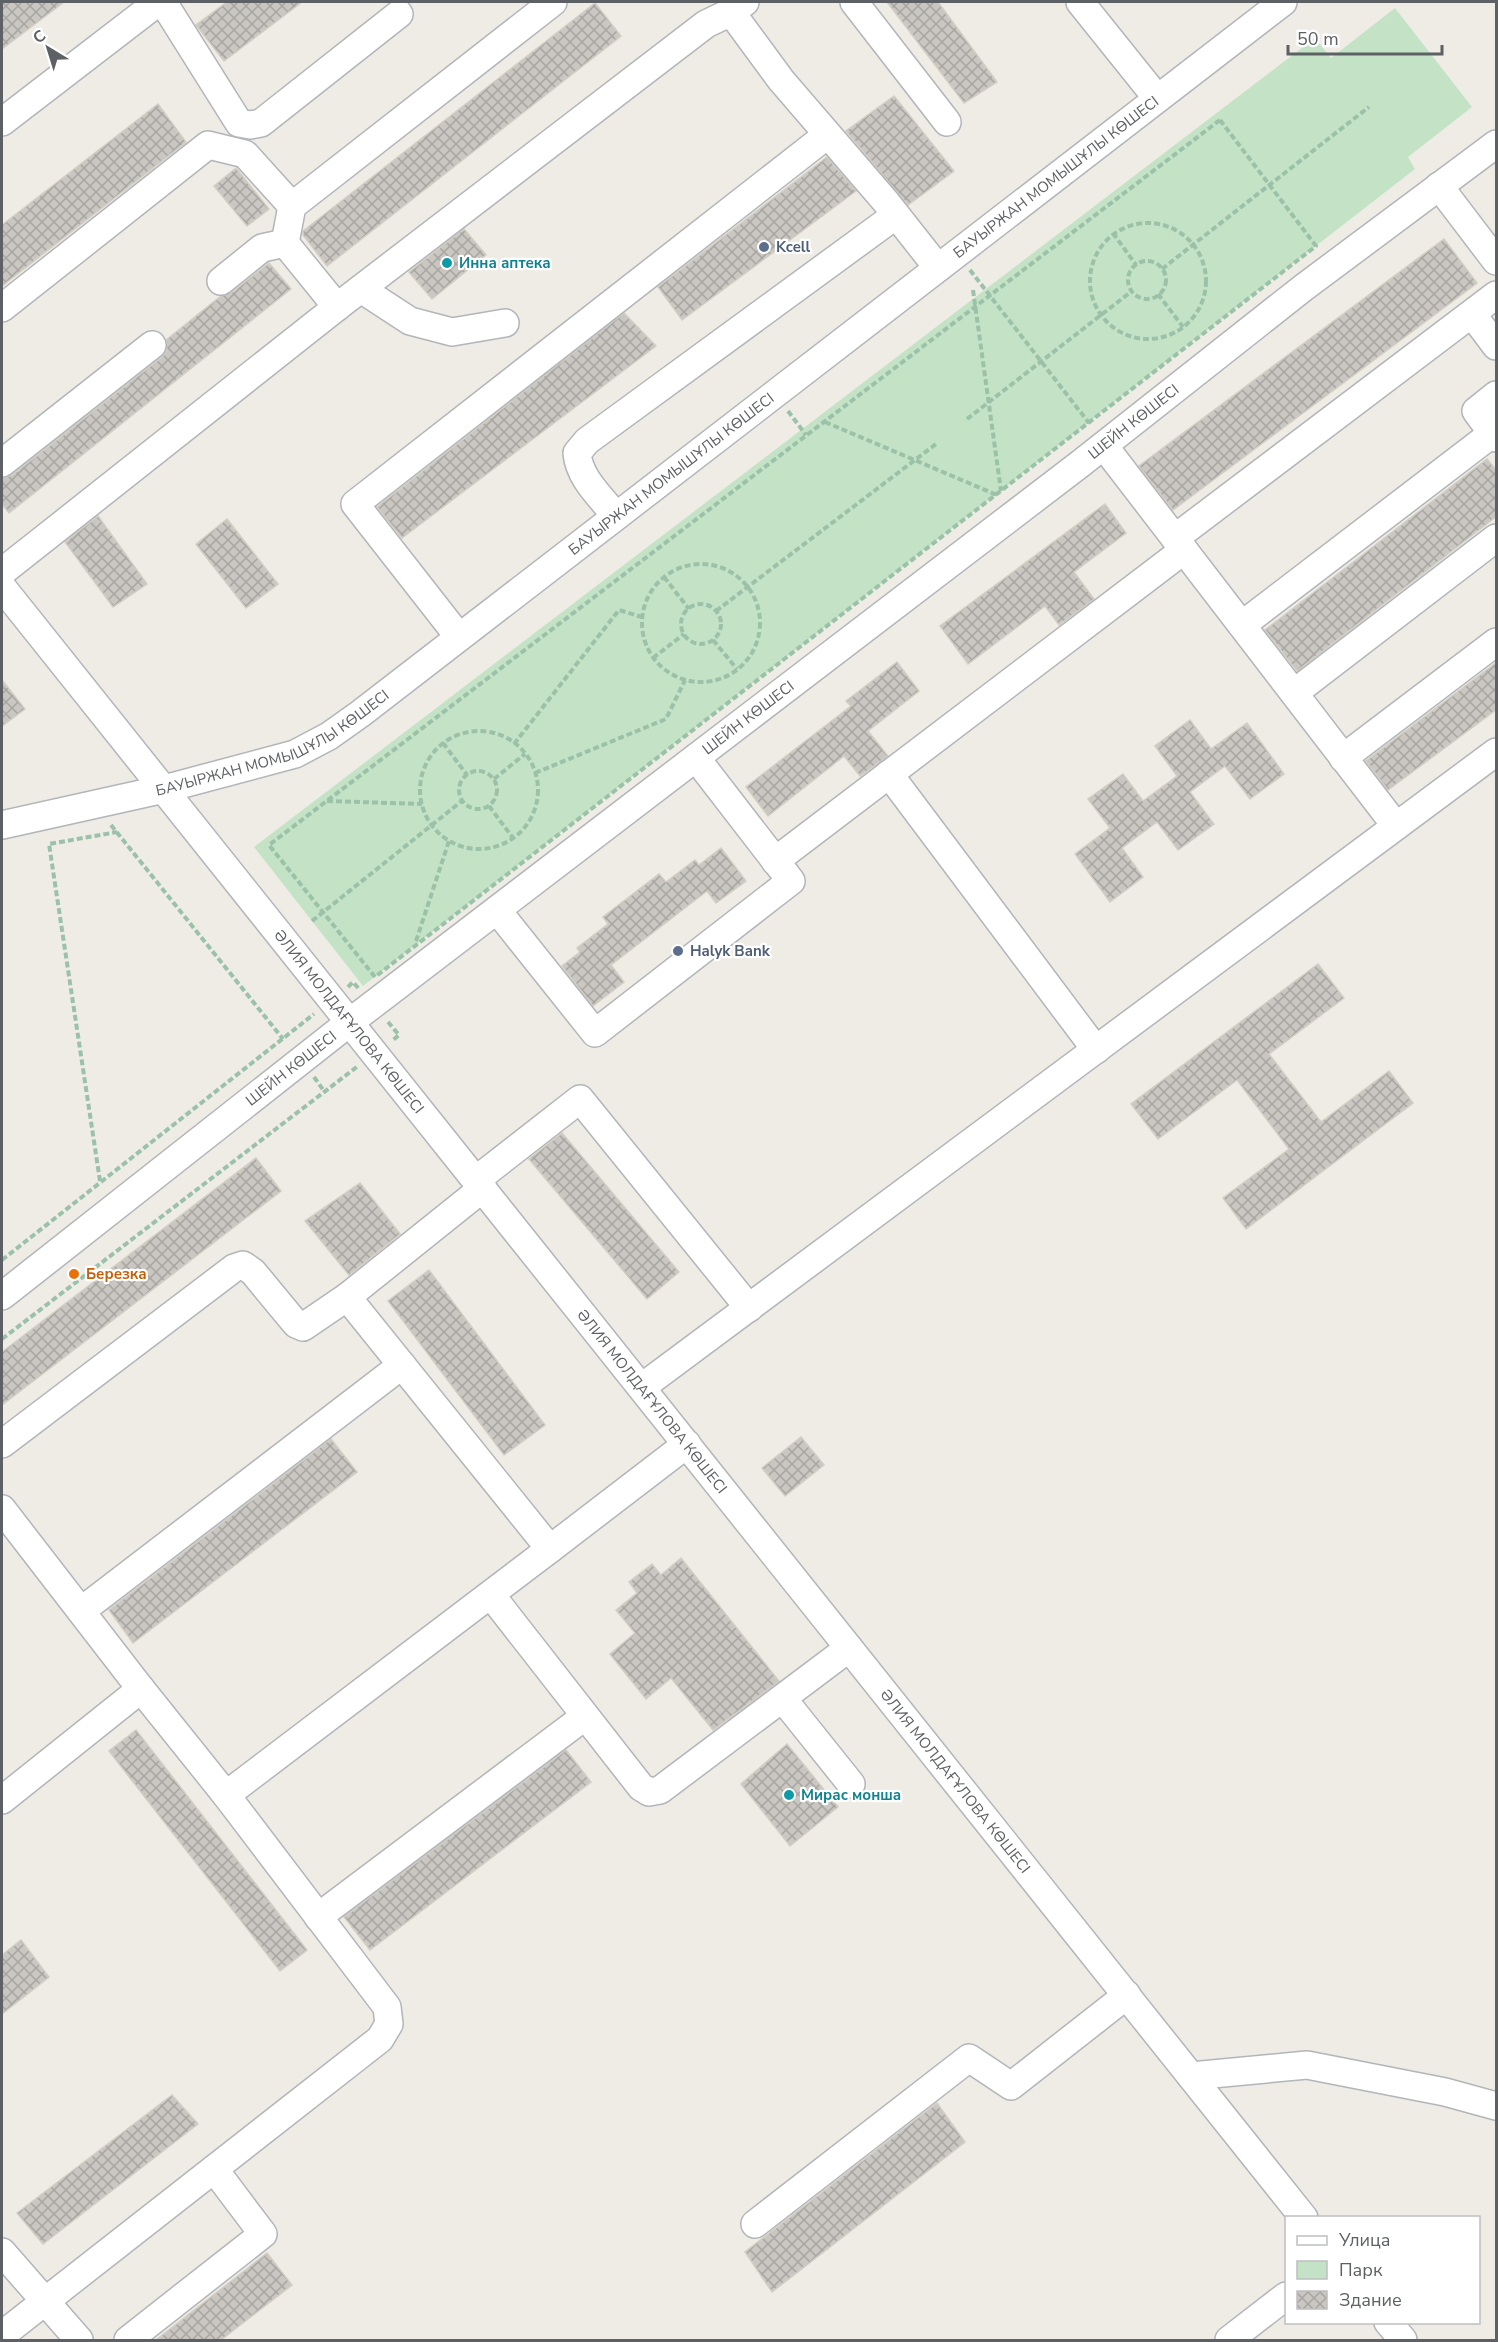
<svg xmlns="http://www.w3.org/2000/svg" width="1498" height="2342" font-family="'Nunito Sans',sans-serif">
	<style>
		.green { fill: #c4e3c6 }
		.building { fill: url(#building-cross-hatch); stroke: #d2cec4; stroke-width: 1.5 }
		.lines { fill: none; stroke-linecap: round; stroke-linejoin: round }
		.minor-casing { stroke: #b2b5b9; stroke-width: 30 }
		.path { stroke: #9cc1a9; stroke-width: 4; stroke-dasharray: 6 3; stroke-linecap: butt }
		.minor { stroke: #fff; stroke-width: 27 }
		.service-dot { fill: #5c6f8a; stroke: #fff; stroke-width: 2 }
		.culture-dot { fill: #0f9aa8; stroke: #fff; stroke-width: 2 }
		.food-dot { fill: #e8710a; stroke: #fff; stroke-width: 2 }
		.labels { text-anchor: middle; stroke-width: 4.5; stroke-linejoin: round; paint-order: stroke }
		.street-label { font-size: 15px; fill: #5d6064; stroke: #fff }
		.service-label { font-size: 15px; font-weight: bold; fill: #4e5e75; stroke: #fff; text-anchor: start }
		.culture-label { font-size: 15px; font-weight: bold; fill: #0d838f; stroke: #fff; text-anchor: start }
		.food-label { font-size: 15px; font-weight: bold; fill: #c56008; stroke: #fff; text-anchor: start }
	</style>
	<defs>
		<pattern id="building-cross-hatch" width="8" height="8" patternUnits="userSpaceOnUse" patternTransform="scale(1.5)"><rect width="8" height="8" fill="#cac7c2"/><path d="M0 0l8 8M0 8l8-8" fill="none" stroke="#a7a5a1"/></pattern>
	</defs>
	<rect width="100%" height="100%" fill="#eeece5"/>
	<!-- green -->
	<path class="green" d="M 1395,8 L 1472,107 L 1408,157 L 1415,169 L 363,986 L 254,847 L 1315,38 L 1331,58 Z"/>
	<!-- building -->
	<g class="building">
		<path d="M 2,2 L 64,2 L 2,49 Z"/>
		<path d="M 227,2 L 302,2 L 224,61 L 196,25 Z"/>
		<path d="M 887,2 L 938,2 L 997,82 L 964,103 Z"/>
		<path d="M 595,3 L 621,36 L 327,266 L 303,235 L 303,231 Z"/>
		<path d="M 894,96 L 954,171 L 908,205 L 846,131 Z"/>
		<path d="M 158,104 L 186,142 L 2,286 L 2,225 Z"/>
		<path d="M 827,157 L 856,191 L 682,320 L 658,287 Z"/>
		<path d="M 236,168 L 269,209 L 247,226 L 214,186 Z"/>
		<path d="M 464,229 L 486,255 L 432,299 L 409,272 Z"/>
		<path d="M 1444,239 L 1477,283 L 1173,510 L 1139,466 Z"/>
		<path d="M 269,263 L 291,289 L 9,513 L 2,504 L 2,478 L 12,475 L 162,357 L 167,350 L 166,340 L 221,296 L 231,293 Z"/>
		<path d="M 624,313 L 656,346 L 402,538 L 377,507 Z"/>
		<path d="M 1487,459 L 1497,471 L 1497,516 L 1297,671 L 1265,630 Z"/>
		<path d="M 1105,504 L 1126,533 L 1074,572 L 1094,599 L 1059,625 L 1045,606 L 968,664 L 940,626 Z"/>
		<path d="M 98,516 L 147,584 L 113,607 L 65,542 Z"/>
		<path d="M 227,519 L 278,584 L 246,608 L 196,544 Z"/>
		<path d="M 897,662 L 919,691 L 868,731 L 888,756 L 860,776 L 844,756 L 768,816 L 746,787 L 851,706 L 846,701 Z"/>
		<path d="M 1497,662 L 1497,709 L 1388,790 L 1366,761 Z"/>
		<path d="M 2,680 L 25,709 L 2,726 Z"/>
		<path d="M 1190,720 L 1211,749 L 1247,723 L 1284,774 L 1250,799 L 1225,766 L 1190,792 L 1214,824 L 1178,850 L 1157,822 L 1122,848 L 1143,877 L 1110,902 L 1075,854 L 1110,828 L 1088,799 L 1123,774 L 1143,801 L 1177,776 L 1155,746 Z"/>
		<path d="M 721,848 L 746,881 L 716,903 L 707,891 L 611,965 L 624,982 L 593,1006 L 562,966 L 580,952 L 577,948 L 608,924 L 603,917 L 659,874 L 666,882 L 695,860 L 699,865 Z"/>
		<path d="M 1318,964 L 1344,998 L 1269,1054 L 1321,1122 L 1389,1071 L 1413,1103 L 1246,1229 L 1223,1198 L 1289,1149 L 1237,1080 L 1158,1139 L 1131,1104 Z"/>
		<path d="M 562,1133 L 679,1272 L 647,1299 L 529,1159 Z"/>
		<path d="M 256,1158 L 281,1191 L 2,1405 L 2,1352 Z"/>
		<path d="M 360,1183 L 400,1234 L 349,1275 L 305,1221 Z"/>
		<path d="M 429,1270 L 545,1425 L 504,1455 L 388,1301 Z"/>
		<path d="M 801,1437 L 824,1465 L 785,1496 L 762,1468 Z"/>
		<path d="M 331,1439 L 357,1472 L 133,1643 L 109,1610 Z"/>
		<path d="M 681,1558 L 779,1681 L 713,1730 L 671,1678 L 646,1699 L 610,1654 L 635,1633 L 616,1610 L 637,1593 L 629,1582 L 652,1564 L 661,1575 Z"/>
		<path d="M 136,1730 L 307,1950 L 280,1971 L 109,1751 Z"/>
		<path d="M 787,1744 L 838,1807 L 790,1846 L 741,1784 Z"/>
		<path d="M 566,1750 L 591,1782 L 370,1950 L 344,1917 Z"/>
		<path d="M 21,1940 L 49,1977 L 2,2014 L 2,1955 Z"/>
		<path d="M 172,2095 L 198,2124 L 43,2244 L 17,2213 Z"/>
		<path d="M 937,2103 L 965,2142 L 772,2292 L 745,2252 Z"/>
		<path d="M 267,2253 L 292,2285 L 221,2340 L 156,2340 Z"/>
	</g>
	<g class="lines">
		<defs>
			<g id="minor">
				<path d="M 163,2 L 239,123 L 250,125 L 261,123 L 399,14"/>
				<path d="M 733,2 L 731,12 L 781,80 L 886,202 L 938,268"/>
				<path d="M 854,2 L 947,122"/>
				<path d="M 1080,2 L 1157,98"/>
				<path d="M 2,122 L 158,2"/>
				<path d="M 1439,186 L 1496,261"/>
				<path d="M 221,281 L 262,248 L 285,243"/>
				<path d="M 361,289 L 410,321 L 452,332 L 505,323"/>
				<path d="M 337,307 L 285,243 L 292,206 L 553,2"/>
				<path d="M 2,308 L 208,145 L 245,154 L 292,206"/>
				<path d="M 1472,314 L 1496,346"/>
				<path d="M 1496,395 L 1476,411 L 1496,438"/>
				<path d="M 1104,446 L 1396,826"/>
				<path d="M 2,463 L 152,345"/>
				<path d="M 616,516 C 601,497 579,478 577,453 L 587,441 L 896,215"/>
				<path d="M 1175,538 L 1496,295"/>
				<path d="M 2,572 L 337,307 L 706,24 L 731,12 L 745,2"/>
				<path id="s1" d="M 2,587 L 1304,2218"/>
				<path d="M 1242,625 L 1493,433"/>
				<path d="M 459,637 L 355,504 L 827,135"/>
				<path d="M 1294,693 L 1496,538"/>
				<path d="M 1343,758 L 1496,642"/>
				<path d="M 889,774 L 1096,1050"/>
				<path id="s2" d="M 2,825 L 164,789 L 295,754 L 329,736 L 360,714 L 1283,2"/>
				<path d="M 775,861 L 1184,550"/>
				<path d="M 497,910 L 595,1033 L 791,881 L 696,758"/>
				<path d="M 476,1180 L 580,1099 L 749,1308"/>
				<path id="s3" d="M 2,1296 L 350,1022 L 1080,464 L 1303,288 L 1496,144"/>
				<path d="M 642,1387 L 1496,752"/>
				<path d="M 2,1444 L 234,1268 L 243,1265 L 253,1272 L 296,1324 L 303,1327 L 347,1297 L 483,1188"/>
				<path d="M 2,1509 L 141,1689 L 2,1800"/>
				<path d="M 550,1549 L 687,1444"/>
				<path d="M 491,1595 L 641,1787 L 649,1792 L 660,1790 L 849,1648"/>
				<path d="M 81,1611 L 402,1365"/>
				<path d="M 783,1699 L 851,1784"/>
				<path d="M 226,1795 L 550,1549 L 347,1297"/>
				<path d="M 318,1917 L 584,1717"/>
				<path d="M 1191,2076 L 1307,2065 L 1445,2092 L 1496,2106"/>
				<path d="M 755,2224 L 969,2058 L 1011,2086 L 1127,1995"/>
				<path d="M 2,2252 L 79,2340"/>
				<path d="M 1388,2322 L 1403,2340"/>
				<path d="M 2,2335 L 380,2039 L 389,2024 L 387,2007 L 226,1795 L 141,1689"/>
				<path d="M 128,2340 L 263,2234 L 214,2169"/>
				<path d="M 1229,2340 L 1286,2296"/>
			</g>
		</defs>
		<!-- minor casing -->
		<use href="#minor" class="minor-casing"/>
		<!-- path -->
		<g class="path">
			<path d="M 1220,120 L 1316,246 L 375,977 L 269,845 Z"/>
			<circle cx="1148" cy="281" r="58"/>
			<path d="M 1113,233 L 1136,265"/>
			<circle cx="1147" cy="280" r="19"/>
			<path d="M 1162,269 L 1369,107"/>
			<path d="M 970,270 L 1089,423"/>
			<path d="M 973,290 L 1001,491"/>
			<path d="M 1158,294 L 1183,327"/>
			<path d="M 788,411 L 806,435"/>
			<path d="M 967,419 L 1132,291"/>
			<path d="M 825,422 L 997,495"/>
			<circle cx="701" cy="623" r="59"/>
			<path d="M 664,577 L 689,609"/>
			<circle cx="701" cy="624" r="20"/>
			<path d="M 716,611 L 936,444"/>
			<path d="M 713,640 L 737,669"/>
			<path d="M 653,658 L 684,634"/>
			<circle cx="479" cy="790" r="59"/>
			<path d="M 443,743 L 467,775"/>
			<path d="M 514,744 L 619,610 L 642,617"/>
			<circle cx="478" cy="790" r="19"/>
			<path d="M 535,773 L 666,719 L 685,680"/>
			<path d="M 494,779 L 525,754"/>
			<path d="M 327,801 L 422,804"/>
			<path d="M 489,806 L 513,838"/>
			<path d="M 111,825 L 283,1039"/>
			<path d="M 312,921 L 463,800"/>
			<path d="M 416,941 L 449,841"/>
			<path d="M 348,987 L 353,982 L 359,989"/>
			<path d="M 388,1022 L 399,1035 L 393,1040"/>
			<path d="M 314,1077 L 324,1091"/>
			<path d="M 100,1181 L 49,844 L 117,832"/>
			<path d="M 2,1260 L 314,1014"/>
			<path d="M 2,1339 L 358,1066"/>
		</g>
		<!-- minor -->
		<use href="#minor" class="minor"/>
	</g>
	<!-- markers -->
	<g class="service-dot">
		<circle cx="764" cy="247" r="6"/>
		<circle cx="678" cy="951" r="6"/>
	</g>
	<g class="culture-dot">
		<circle cx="447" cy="263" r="6"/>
		<circle cx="789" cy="1795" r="6"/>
	</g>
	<circle class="food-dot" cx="74" cy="1274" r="6"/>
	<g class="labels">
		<!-- street labels -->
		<g class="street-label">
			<text dy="5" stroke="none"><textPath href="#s2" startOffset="1257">БАУЫРЖАН МОМЫШҰЛЫ КӨШЕСІ</textPath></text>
			<text dy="5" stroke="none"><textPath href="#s3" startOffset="1430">ШЕЙН КӨШЕСІ</textPath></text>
			<text dy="5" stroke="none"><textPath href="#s2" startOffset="771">БАУЫРЖАН МОМЫШҰЛЫ КӨШЕСІ</textPath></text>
			<text dy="5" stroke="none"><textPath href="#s3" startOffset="944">ШЕЙН КӨШЕСІ</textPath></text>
			<text dy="5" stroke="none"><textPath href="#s2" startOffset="285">БАУЫРЖАН МОМЫШҰЛЫ КӨШЕСІ</textPath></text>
			<text dy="5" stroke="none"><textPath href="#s1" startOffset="556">ӘЛИЯ МОЛДАҒҰЛОВА КӨШЕСІ</textPath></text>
			<text dy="5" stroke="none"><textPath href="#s3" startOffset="368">ШЕЙН КӨШЕСІ</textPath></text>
			<text dy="5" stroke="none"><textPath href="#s1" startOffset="1042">ӘЛИЯ МОЛДАҒҰЛОВА КӨШЕСІ</textPath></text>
			<text dy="5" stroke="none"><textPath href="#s1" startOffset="1528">ӘЛИЯ МОЛДАҒҰЛОВА КӨШЕСІ</textPath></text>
		</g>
		<!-- service labels -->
		<g class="service-label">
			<text x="776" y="252">Kcell</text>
			<text x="690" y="956">Halyk Bank</text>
		</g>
		<!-- culture labels -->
		<g class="culture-label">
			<text x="459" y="268">Инна аптека</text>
			<text x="801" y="1800">Мирас монша</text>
		</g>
		<!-- food labels -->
		<g class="food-label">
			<text x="86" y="1279">Березка</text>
		</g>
	</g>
	<!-- border -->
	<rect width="1498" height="2342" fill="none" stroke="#5d6064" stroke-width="6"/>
	<!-- legend -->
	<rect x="1285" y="2216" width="195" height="108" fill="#ffffff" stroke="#bebfc1" stroke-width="1.5"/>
	<rect x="1297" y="2236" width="30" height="9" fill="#ffffff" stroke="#bebfc1" stroke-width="1.5"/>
	<text x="1339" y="2246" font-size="18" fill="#5d6064">Улица</text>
	<rect x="1297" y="2261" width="30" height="18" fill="#c4e3c6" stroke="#bebfc1" stroke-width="1.5"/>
	<text x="1339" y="2276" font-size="18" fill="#5d6064">Парк</text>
	<rect x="1297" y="2291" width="30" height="18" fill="url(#building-cross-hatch)" stroke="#bebfc1" stroke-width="1.5"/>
	<text x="1339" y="2306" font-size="18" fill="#5d6064">Здание</text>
	<!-- north arrow -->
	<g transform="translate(48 48) rotate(322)" stroke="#ffffff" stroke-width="4.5" paint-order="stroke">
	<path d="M0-4.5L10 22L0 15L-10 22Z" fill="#5d6064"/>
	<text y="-9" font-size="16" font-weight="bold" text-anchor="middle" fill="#5d6064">С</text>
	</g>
	<!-- scale -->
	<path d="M1288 45v9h154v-9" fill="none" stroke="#5d6064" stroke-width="3"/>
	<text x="1297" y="45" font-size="18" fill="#5d6064" stroke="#ffffff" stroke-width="4.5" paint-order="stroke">50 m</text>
</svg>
